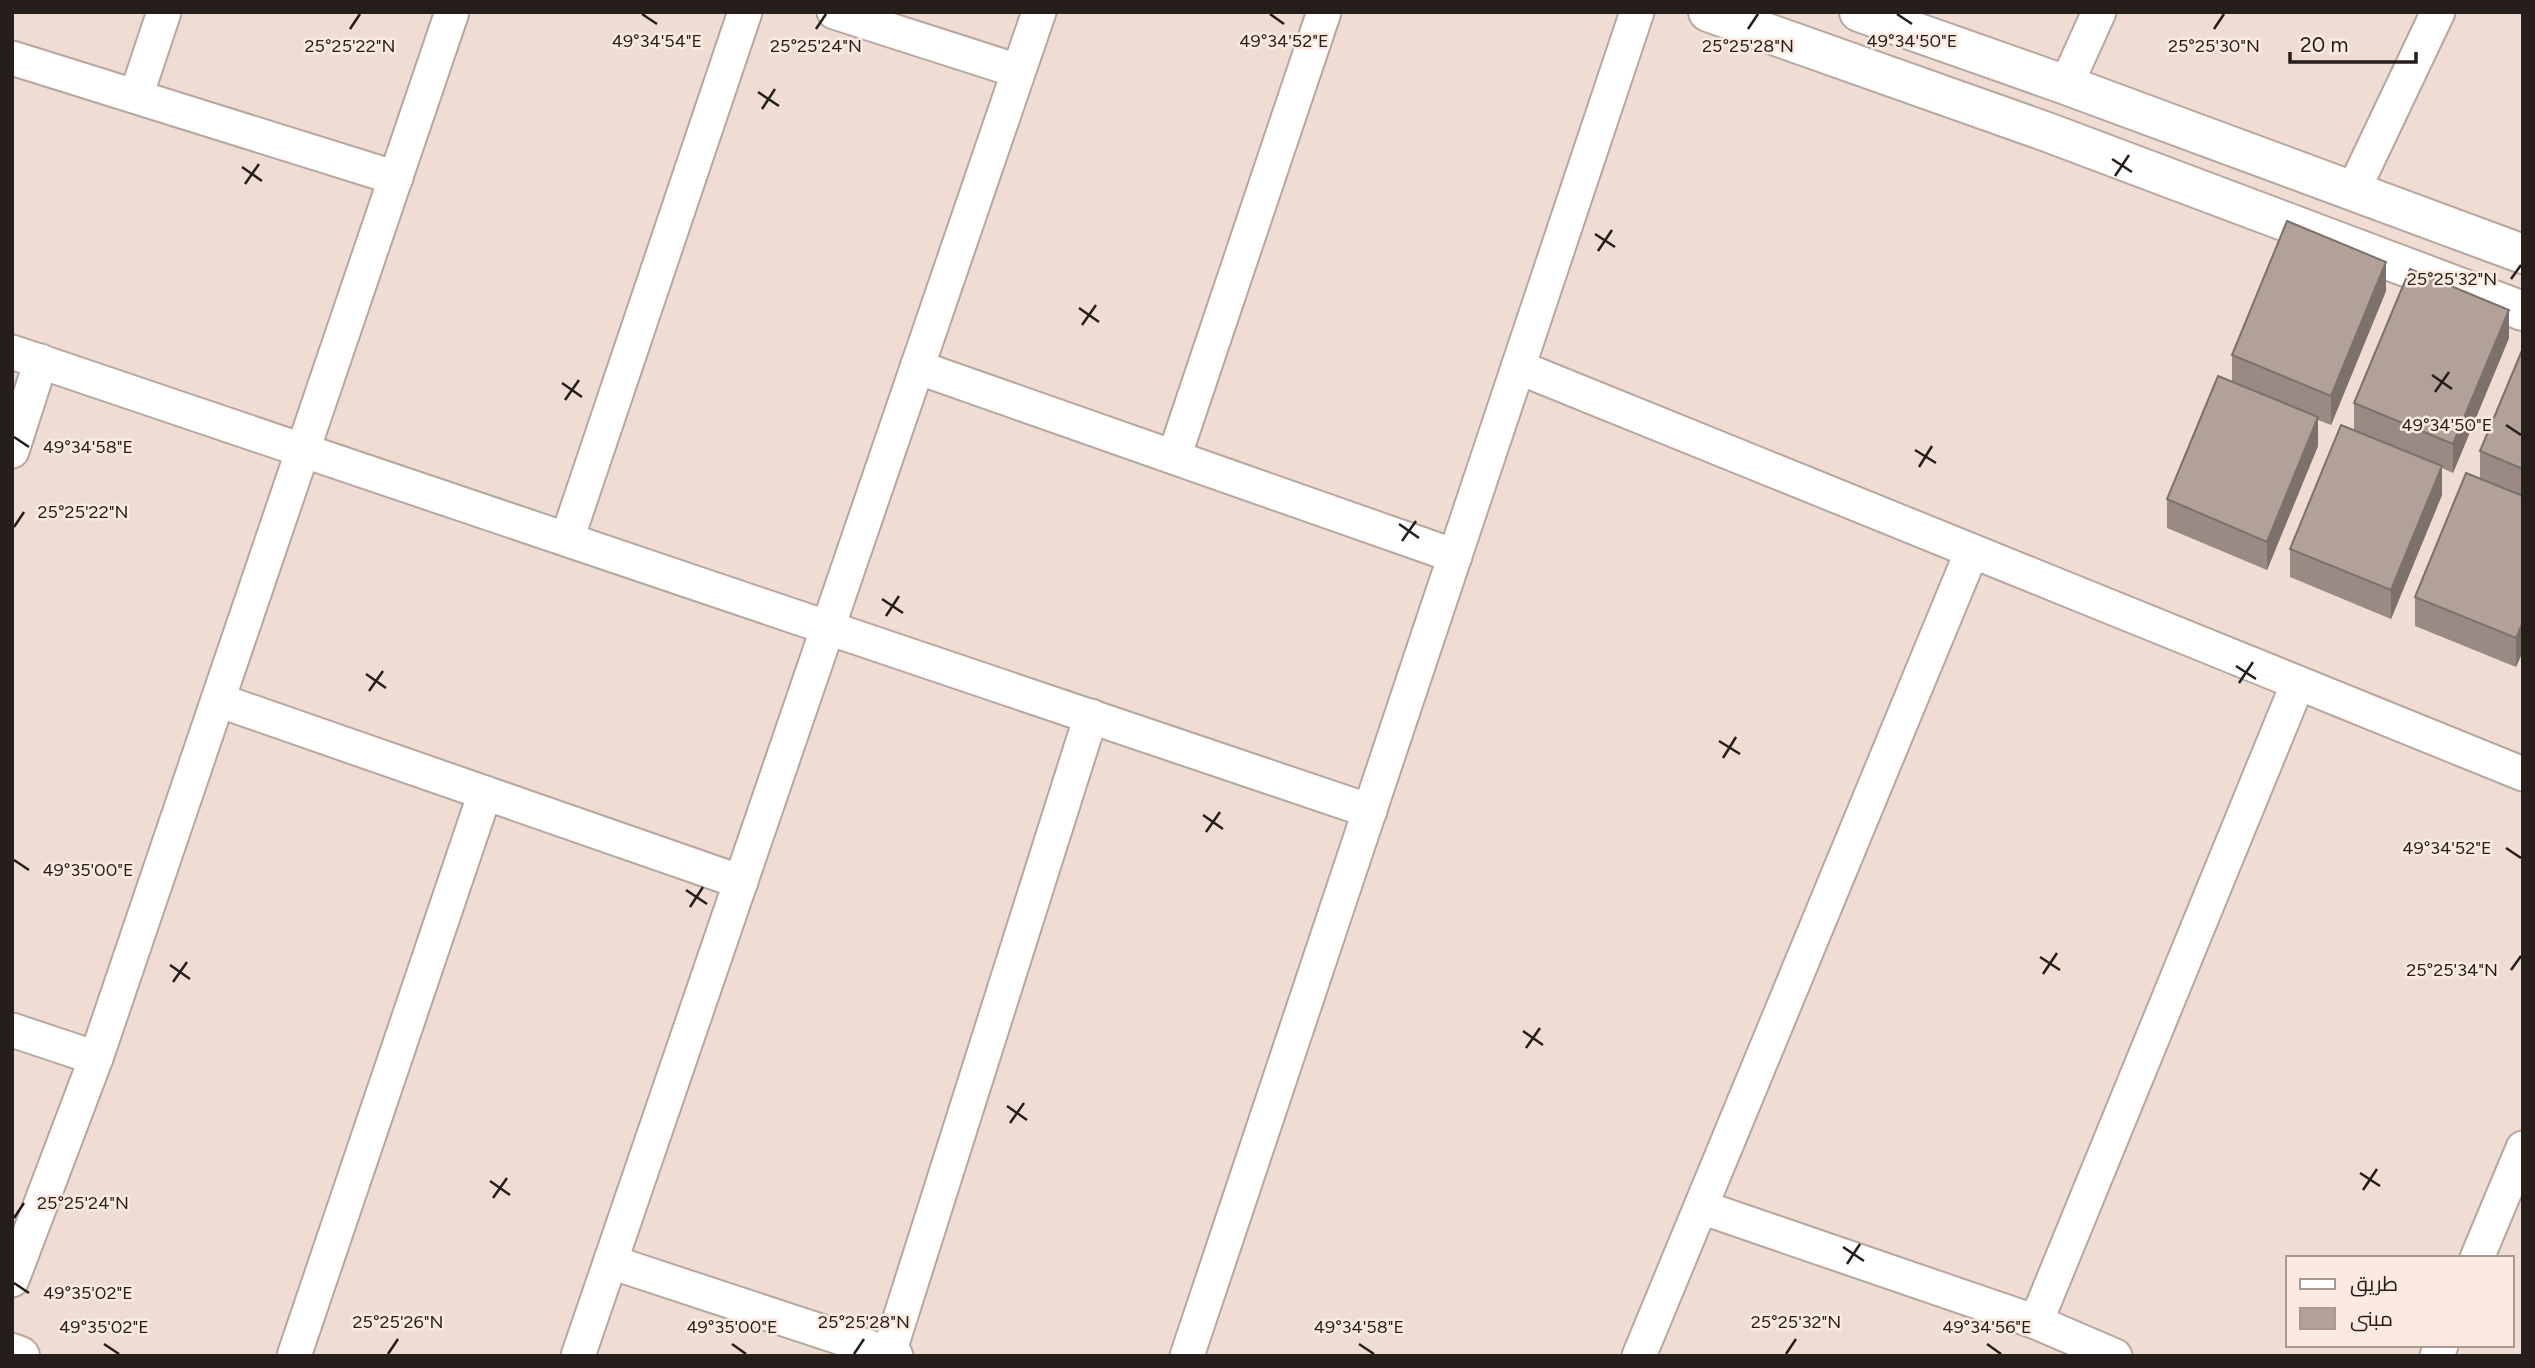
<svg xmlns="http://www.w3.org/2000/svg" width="2535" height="1368" font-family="Figtree,Cairo,sans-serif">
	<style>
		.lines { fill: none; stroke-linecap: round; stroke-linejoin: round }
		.minor-casing { stroke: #b7a79e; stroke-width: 37 }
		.tertiary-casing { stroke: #b7a79e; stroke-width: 42 }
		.primary-casing { stroke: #b7a79e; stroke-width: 42 }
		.minor { stroke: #fff; stroke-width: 33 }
		.tertiary { stroke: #fff; stroke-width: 38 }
		.primary { stroke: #fff; stroke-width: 38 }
		.wall { fill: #998a84 }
		.shaded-wall { fill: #7d716b }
		.building { fill: #b2a199; stroke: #7d716b; stroke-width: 2 }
		.ticks { fill: none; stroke: #251e1b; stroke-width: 2.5 }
		.ticks-label { font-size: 18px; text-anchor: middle; fill: #251e1b; stroke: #fceae1; stroke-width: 5; stroke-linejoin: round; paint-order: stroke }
	</style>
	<rect width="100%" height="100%" fill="#efddd4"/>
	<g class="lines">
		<defs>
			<g id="minor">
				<path d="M 834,12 L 1018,71"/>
				<path d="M 12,58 L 396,178"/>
				<path d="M 2066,85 L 2099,12"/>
				<path d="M 136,96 L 164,12"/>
				<path d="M 2353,191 L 2438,12"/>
				<path d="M 12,352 L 1370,811"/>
				<path d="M 917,367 L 1455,556"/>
				<path d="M 1518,367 L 2523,774"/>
				<path d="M 12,451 L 41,361"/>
				<path d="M 1174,457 L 1324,12"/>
				<path d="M 567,539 L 745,12"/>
				<path d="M 218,700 L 741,882"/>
				<path d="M 12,1030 L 96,1058"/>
				<path d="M 1701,1207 L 2036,1322 L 2115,1356"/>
				<path d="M 2477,1258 L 2523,1148"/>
				<path d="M 611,1262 L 896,1356"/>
				<path d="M 12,1280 L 96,1058 L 452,12"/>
				<path d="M 2036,1322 L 2298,683"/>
				<path d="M 889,1353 L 1091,716"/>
				<path d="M 294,1356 L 485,793"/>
				<path d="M 578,1356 L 1039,12"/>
				<path d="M 1187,1356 L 1637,12"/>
				<path d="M 1639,1356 L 1972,551"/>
				<path d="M 2437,1356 L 2441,1345"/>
			</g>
			<g id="tertiary">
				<path d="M 1708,12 L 2047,132 L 2523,311"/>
				<path d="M 1859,12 L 2066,85 L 2523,254"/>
			</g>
			<path id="primary" d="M 12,1353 L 20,1356"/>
		</defs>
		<!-- minor casing -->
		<use href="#minor" class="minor-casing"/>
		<!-- tertiary casing -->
		<use href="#tertiary" class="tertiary-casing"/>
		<!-- primary casing -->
		<use href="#primary" class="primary-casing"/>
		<!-- minor -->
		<use href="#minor" class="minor"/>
		<!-- tertiary -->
		<use href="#tertiary" class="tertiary"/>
		<!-- primary -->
		<use href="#primary" class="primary"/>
	</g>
	<!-- wall -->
	<g class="wall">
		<path d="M 2386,291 L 2331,425 L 2318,420 L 2318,446 L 2267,570 L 2167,528 L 2167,499 L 2232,381 L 2232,355 Z"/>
		<path d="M 2509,338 L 2453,473 L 2442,468 L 2442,495 L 2391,619 L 2290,577 L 2290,549 L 2354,430 L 2354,403 Z"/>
		<path d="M 2523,348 L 2523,651 L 2516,667 L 2415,626 L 2415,597 L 2480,478 L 2480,451 Z"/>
	</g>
	<!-- shaded-wall -->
	<g class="shaded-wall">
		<path d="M 2386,262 L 2386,291 L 2331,425 L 2331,396 Z"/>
		<path d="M 2509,310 L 2509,338 L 2453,473 L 2453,444 Z"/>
		<path d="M 2318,417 L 2318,446 L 2267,570 L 2267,542 Z"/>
		<path d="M 2442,466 L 2442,495 L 2391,619 L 2391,590 Z"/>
		<path d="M 2523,622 L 2523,651 L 2516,667 L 2516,638 Z"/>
	</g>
	<!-- building -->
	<g class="building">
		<path d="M 2287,221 L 2386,262 L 2331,396 L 2232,355 Z"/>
		<path d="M 2410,269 L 2509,310 L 2453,444 L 2354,403 Z"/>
		<path d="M 2523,348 L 2523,469 L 2480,451 Z"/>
		<path d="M 2218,376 L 2318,417 L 2267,542 L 2167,499 Z"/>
		<path d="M 2341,425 L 2442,466 L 2391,590 L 2290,549 Z"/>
		<path d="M 2466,473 L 2523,496 L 2523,622 L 2516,638 L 2415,597 Z"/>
	</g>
	<!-- ticks -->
	<path class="ticks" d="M 642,14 L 657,24M 1270,14 L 1284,24M 1897,14 L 1912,24M 350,29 L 360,14M 816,29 L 826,14M 1748,29 L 1758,14M 2214,29 L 2224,14M 758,92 L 779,106M 762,109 L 775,89M 2112,159 L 2132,172M 242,167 L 262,181M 2115,176 L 2129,155M 245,184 L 259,164M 1595,234 L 1615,247M 1598,251 L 1612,230M 2511,279 L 2521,265M 1079,308 L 1099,322M 1082,325 L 1096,305M 2432,375 L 2452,389M 562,383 L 582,397M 2435,392 L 2449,372M 565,400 L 579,380M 2506,425 L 2521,435M 14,437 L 29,447M 1915,450 L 1936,463M 1919,467 L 1932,446M 1399,524 L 1419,538M 14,527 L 24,512M 1402,541 L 1416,521M 882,599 L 903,613M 886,616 L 899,596M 2236,666 L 2256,679M 366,674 L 386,688M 2239,683 L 2253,662M 369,691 L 383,671M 1719,741 L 1740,754M 1723,758 L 1736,737M 1203,815 L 1223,829M 1206,832 L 1220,812M 2506,848 L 2521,858M 14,860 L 29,870M 686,890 L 707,904M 690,907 L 703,887M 2040,957 L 2060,970M 170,965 L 190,979M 2511,970 L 2521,956M 2043,974 L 2057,953M 173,982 L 187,962M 1523,1031 L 1543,1045M 1526,1048 L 1540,1028M 1007,1106 L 1027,1120M 1010,1123 L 1024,1103M 2360,1173 L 2380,1186M 490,1181 L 510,1195M 2363,1190 L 2377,1169M 493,1198 L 507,1178M 14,1218 L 24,1203M 1843,1247 L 1864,1261M 1847,1264 L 1860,1244M 14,1283 L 29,1293M 104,1344 L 119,1354M 732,1344 L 746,1354M 1359,1344 L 1374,1354M 1987,1344 L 2001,1354M 388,1354 L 398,1339M 854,1354 L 864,1339M 1786,1354 L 1796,1339"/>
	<g class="ticks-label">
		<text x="657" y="47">49°34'54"E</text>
		<text x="1284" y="47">49°34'52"E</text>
		<text x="1912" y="47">49°34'50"E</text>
		<text x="350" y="52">25°25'22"N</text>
		<text x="816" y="52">25°25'24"N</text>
		<text x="1748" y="52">25°25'28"N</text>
		<text x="2214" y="52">25°25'30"N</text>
		<text x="2452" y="285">25°25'32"N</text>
		<text x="2447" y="431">49°34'50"E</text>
		<text x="88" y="453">49°34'58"E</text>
		<text x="83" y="518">25°25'22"N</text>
		<text x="2447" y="854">49°34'52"E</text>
		<text x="88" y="876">49°35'00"E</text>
		<text x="2452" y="976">25°25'34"N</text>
		<text x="83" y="1209">25°25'24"N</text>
		<text x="88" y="1299">49°35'02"E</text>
		<text x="398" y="1328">25°25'26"N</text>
		<text x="864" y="1328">25°25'28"N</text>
		<text x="1796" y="1328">25°25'32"N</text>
		<text x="104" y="1333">49°35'02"E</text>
		<text x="732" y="1333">49°35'00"E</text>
		<text x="1359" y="1333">49°34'58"E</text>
		<text x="1987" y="1333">49°34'56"E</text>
	</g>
	<!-- border -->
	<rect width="2535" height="1368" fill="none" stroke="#251e1b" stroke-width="28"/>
	<!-- legend -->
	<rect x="2286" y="1256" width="228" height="91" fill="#fceae1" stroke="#a69892" stroke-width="2"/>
	<rect x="2300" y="1279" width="35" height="10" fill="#ffffff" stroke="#a69892" stroke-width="2"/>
	<text x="2350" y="1291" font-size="21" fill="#251e1b">طريق</text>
	<rect x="2300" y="1308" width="35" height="21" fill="#b2a199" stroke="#a69892" stroke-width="2"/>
	<text x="2350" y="1326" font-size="21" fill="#251e1b">مبنى</text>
	<!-- scale -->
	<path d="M2290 52v10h126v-10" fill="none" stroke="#251e1b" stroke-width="3.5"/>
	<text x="2300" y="52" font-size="21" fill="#251e1b" stroke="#fceae1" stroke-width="5" paint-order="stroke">20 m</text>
</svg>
